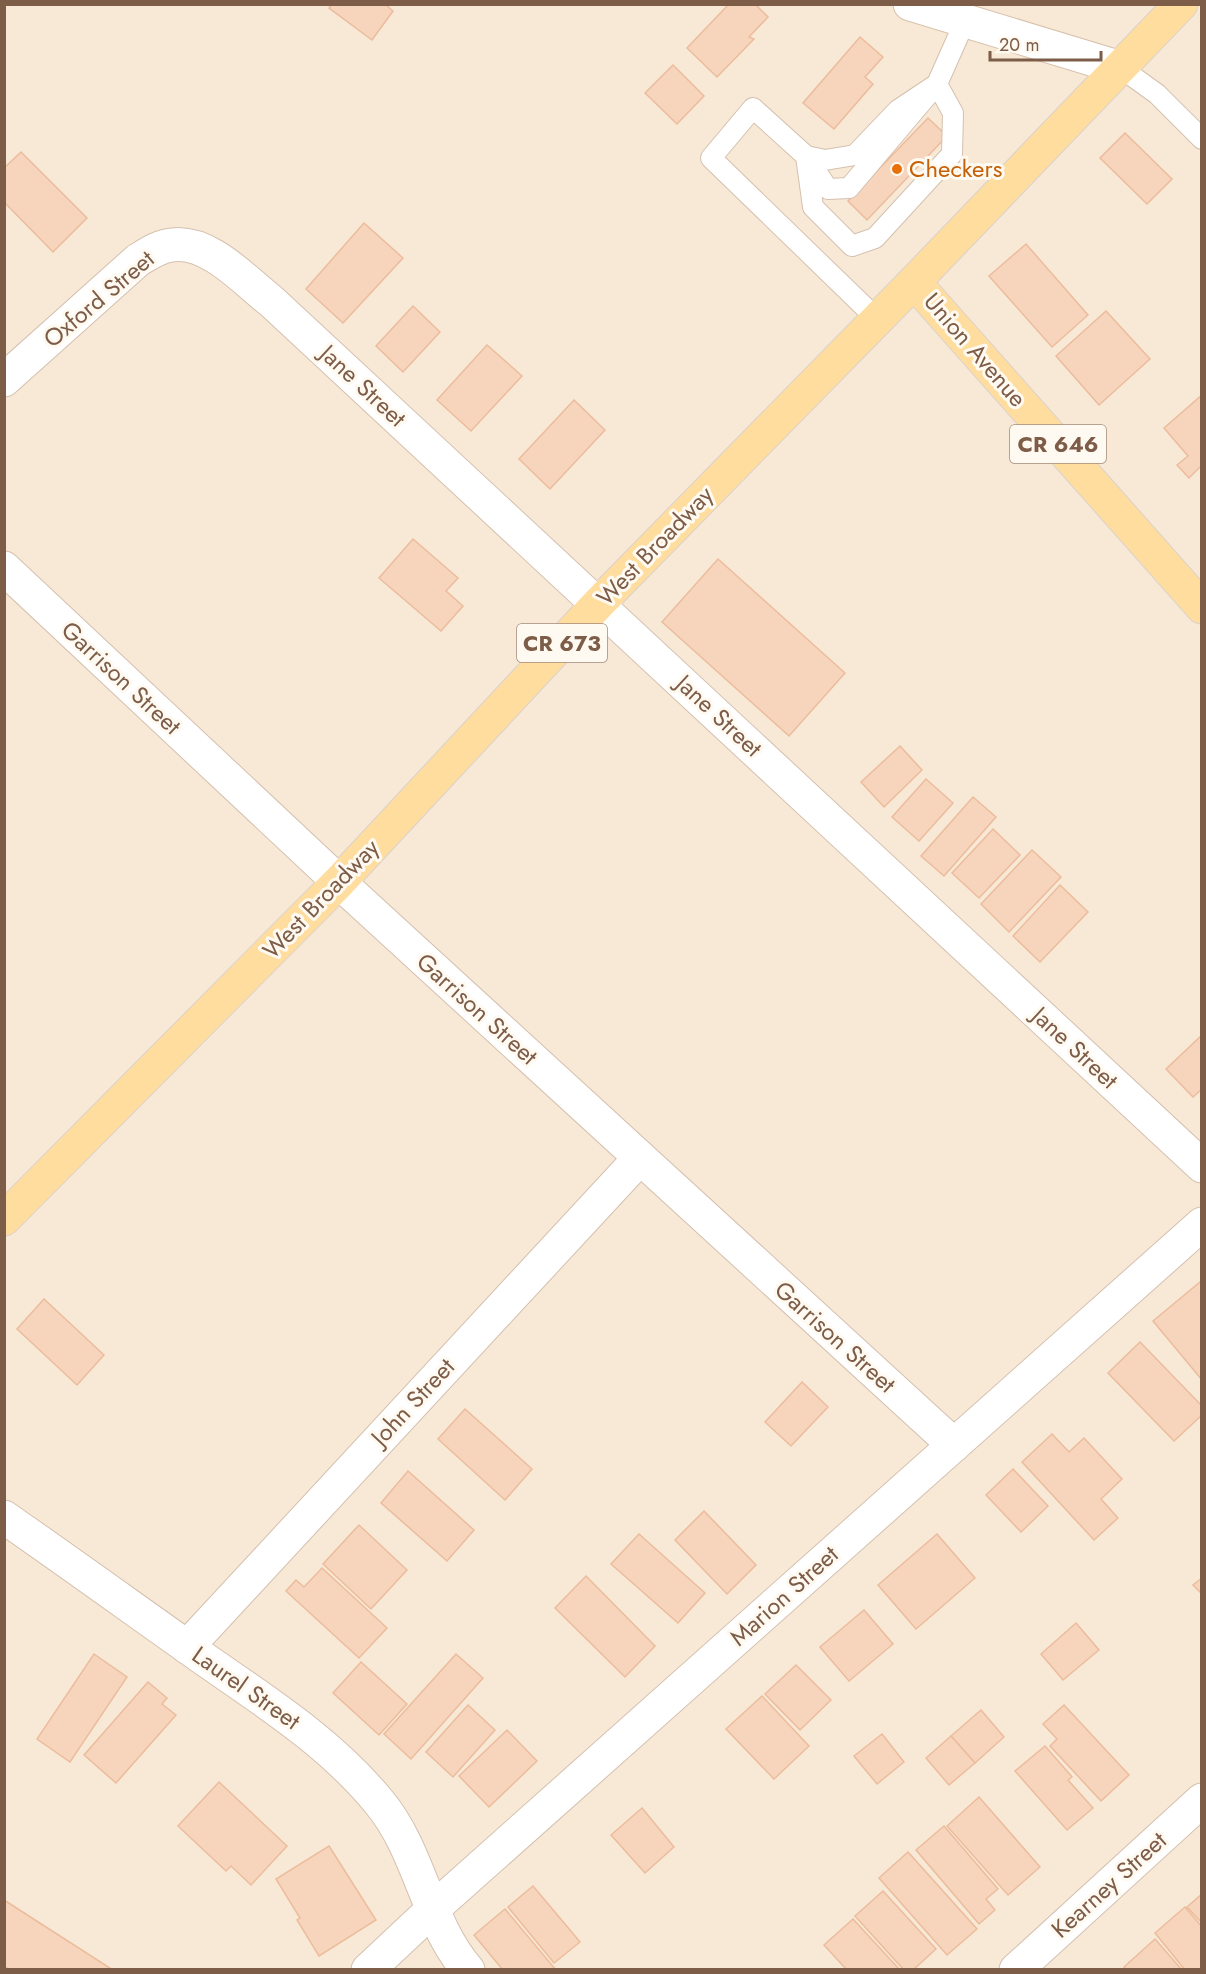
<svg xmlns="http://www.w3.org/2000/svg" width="1206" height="1974" font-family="Jost,sans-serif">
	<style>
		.residential { fill: #f7e9d6 }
		.building { fill: #f7d5bd; stroke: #ecbc9c; stroke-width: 1.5 }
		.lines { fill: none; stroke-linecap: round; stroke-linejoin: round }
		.lane-casing { stroke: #d5c0af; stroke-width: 22 }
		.street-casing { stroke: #d5c0af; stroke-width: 35 }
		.secondary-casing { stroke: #d9c1ac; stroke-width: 35 }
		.primary-casing { stroke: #dbd1cc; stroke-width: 35 }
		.lane { stroke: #fff; stroke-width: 20 }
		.street { stroke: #fff; stroke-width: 33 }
		.secondary { stroke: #fff; stroke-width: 33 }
		.primary { stroke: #ffdd9f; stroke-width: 33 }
		.food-dot { fill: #e8710a; stroke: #fffaf1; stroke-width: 2 }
		.labels { text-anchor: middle; stroke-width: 6; stroke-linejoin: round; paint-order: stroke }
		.shield { fill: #fffaf1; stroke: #a48b7b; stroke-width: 1.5 }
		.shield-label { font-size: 22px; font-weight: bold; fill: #7d5c48 }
		.food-label { font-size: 24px; fill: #c56008; stroke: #fffaf1; text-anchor: start }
		.street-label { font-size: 24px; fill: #7d5c48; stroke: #fffaf1 }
	</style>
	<rect width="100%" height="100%" fill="#fef6e9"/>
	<!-- residential -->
	<rect class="residential" x="5" y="5" width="1196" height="1964"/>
	<!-- building -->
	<g class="building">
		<path d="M 332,4 L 385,4 L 393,11 L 372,40 L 329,8 Z"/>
		<path d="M 729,4 L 755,4 L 768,17 L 749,37 L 754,39 L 717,77 L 687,48 Z"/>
		<path d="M 860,37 L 883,57 L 865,77 L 873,84 L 834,129 L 803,103 Z"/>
		<path d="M 673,65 L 704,96 L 677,124 L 645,93 Z"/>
		<path d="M 928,118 L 947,136 L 867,220 L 848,201 Z"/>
		<path d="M 1125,133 L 1172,179 L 1147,204 L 1100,158 Z"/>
		<path d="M 21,152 L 87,218 L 53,252 L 4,202 L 4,168 Z"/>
		<path d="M 364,223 L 403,258 L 343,323 L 306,289 Z"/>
		<path d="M 1026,244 L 1088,315 L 1052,347 L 989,276 Z"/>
		<path d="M 413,306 L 440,332 L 403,372 L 376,346 Z"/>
		<path d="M 1106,311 L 1150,359 L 1099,405 L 1056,356 Z"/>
		<path d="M 487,345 L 522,376 L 471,431 L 437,400 Z"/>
		<path d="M 1202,395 L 1202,469 L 1200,467 L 1189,478 L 1177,465 L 1188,456 L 1164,428 Z"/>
		<path d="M 574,400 L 605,430 L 550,489 L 519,459 Z"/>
		<path d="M 413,539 L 458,578 L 446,591 L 463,606 L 441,631 L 379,578 Z"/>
		<path d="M 718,559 L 845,673 L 789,736 L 662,622 Z"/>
		<path d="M 900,746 L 922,770 L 884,807 L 861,782 Z"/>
		<path d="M 926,779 L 953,803 L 919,841 L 892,817 Z"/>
		<path d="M 973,797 L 996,817 L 944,876 L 921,856 Z"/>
		<path d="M 993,829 L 1020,855 L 979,898 L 952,873 Z"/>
		<path d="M 1032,850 L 1061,877 L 1009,932 L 981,904 Z"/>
		<path d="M 1060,885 L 1088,912 L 1040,962 L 1013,936 Z"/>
		<path d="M 1202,1035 L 1202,1089 L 1193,1097 L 1166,1069 Z"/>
		<path d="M 1200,1282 L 1202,1284 L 1202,1380 L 1153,1321 Z"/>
		<path d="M 44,1299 L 104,1355 L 77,1385 L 17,1329 Z"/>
		<path d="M 1140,1342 L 1202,1406 L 1202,1415 L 1174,1441 L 1108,1373 Z"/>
		<path d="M 802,1382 L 828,1407 L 791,1446 L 765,1422 Z"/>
		<path d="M 465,1409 L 532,1469 L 505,1500 L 438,1439 Z"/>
		<path d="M 1052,1434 L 1069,1452 L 1084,1438 L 1122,1479 L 1101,1499 L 1118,1518 L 1094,1540 L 1022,1462 Z"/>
		<path d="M 1013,1469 L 1048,1506 L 1021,1532 L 986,1495 Z"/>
		<path d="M 408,1471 L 474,1530 L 447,1561 L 381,1503 Z"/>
		<path d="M 704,1511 L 756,1565 L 727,1594 L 675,1540 Z"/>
		<path d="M 359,1525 L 407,1570 L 371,1609 L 323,1564 Z"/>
		<path d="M 639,1534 L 705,1593 L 678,1623 L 611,1564 Z"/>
		<path d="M 937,1534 L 975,1578 L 916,1629 L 878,1585 Z"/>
		<path d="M 322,1568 L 387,1628 L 359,1658 L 286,1591 L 296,1580 L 304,1587 Z"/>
		<path d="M 586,1576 L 655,1646 L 625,1677 L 555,1608 Z"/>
		<path d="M 1202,1578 L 1202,1594 L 1193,1585 Z"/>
		<path d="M 864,1610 L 893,1644 L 849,1681 L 820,1647 Z"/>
		<path d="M 1076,1623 L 1099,1650 L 1063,1680 L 1041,1654 Z"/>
		<path d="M 94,1654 L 127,1677 L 70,1762 L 37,1739 Z"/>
		<path d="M 456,1654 L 483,1678 L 411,1759 L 384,1734 Z"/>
		<path d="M 361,1662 L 407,1704 L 379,1735 L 333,1693 Z"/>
		<path d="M 796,1665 L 831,1700 L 800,1730 L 765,1694 Z"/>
		<path d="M 148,1682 L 167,1698 L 162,1704 L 176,1715 L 116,1783 L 84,1755 Z"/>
		<path d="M 762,1696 L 809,1746 L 774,1779 L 726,1729 Z"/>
		<path d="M 468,1705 L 495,1730 L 453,1777 L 426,1752 Z"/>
		<path d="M 1064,1705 L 1129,1775 L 1101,1801 L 1050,1746 L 1057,1739 L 1043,1724 Z"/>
		<path d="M 981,1710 L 1004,1737 L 975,1763 L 951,1736 Z"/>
		<path d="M 507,1730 L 537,1761 L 489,1807 L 459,1776 Z"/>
		<path d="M 882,1734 L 904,1762 L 877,1784 L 854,1756 Z"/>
		<path d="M 951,1736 L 975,1763 L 949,1785 L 926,1758 Z"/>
		<path d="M 1045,1746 L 1072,1777 L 1068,1780 L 1093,1808 L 1067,1830 L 1015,1771 Z"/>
		<path d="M 219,1782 L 287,1846 L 251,1885 L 231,1866 L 226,1871 L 178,1826 Z"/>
		<path d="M 979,1797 L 1040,1867 L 1008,1895 L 947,1826 Z"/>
		<path d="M 642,1808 L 674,1847 L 645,1873 L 611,1835 Z"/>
		<path d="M 944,1826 L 998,1889 L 986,1899 L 995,1910 L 979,1924 L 916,1850 Z"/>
		<path d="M 329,1846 L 376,1920 L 319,1956 L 297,1920 L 300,1918 L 276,1879 Z"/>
		<path d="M 908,1852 L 977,1929 L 947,1955 L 879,1878 Z"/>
		<path d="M 533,1886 L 580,1942 L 554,1963 L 508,1907 Z"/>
		<path d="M 883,1891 L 936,1949 L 913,1970 L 904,1970 L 855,1916 Z"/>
		<path d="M 1202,1894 L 1202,1923 L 1187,1907 Z"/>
		<path d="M 4,1900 L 113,1970 L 10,1970 L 4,1966 Z"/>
		<path d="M 1185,1907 L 1202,1927 L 1202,1970 L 1185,1970 L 1155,1933 Z"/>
		<path d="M 505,1909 L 556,1970 L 503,1970 L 474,1935 Z"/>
		<path d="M 853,1919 L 900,1970 L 847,1970 L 824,1945 Z"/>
		<path d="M 1155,1939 L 1182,1970 L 1127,1970 L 1124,1967 Z"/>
	</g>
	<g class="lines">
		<defs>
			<g id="lane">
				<path d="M 1121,68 L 1157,94 L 1202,139"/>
				<path d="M 806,156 L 813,207 L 852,246 L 875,238 L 952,154 L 953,113 L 937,84 L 849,188 L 828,189 L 806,156 L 753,108 L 711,158 L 877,319"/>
				<path d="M 806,156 L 825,160 L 855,155 L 898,110 L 937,84 L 965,21"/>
			</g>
			<g id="street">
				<path d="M 4,380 L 138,260 C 148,254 159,246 172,245 C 209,240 244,280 271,301 L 1202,1166"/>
				<path d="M 4,568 L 339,882 L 954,1445"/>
				<path d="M 4,1517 C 70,1563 135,1610 200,1656 C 263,1700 330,1742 379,1802 C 420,1851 426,1921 468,1970"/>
				<path d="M 187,1647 L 640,1158"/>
				<path d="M 368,1970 L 433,1909 L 1202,1224"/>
				<path d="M 1016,1970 L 1202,1800"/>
			</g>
			<path id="secondary" d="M 910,4 L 1121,68"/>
			<g id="primary">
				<path d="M 914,282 L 1202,607"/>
				<path d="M 4,1219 L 339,882 L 598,604 L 914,282 L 1181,4"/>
			</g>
		</defs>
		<!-- lane casing -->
		<use href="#lane" class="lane-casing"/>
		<!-- street casing -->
		<use href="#street" class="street-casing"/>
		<!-- secondary casing -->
		<use href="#secondary" class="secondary-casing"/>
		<!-- primary casing -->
		<use href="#primary" class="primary-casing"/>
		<!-- lane -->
		<use href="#lane" class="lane"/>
		<!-- street -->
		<use href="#street" class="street"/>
		<!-- secondary -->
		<use href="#secondary" class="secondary"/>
		<!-- primary -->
		<use href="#primary" class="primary"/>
	</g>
	<!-- markers -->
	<circle class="food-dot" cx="897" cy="169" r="6"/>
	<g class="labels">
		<!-- shield labels -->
		<g class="shield">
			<rect x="1010" y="425" width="96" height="38" rx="4.5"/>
			<rect x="517" y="624" width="90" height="38" rx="4.5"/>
		</g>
		<g class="shield-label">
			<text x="1058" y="452">CR 646</text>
			<text x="562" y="651">CR 673</text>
		</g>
		<!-- food labels -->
		<g class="food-label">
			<text x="909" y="177">Checkers</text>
		</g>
		<!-- street labels -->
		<g class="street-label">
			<text transform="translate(99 299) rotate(-40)" y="8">Oxford Street</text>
			<text transform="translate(975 350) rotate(49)" y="8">Union Avenue</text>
			<text transform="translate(363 386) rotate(43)" y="8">Jane Street</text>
			<text transform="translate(655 546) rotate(-46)" y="8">West Broadway</text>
			<text transform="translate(121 678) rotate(43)" y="8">Garrison Street</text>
			<text transform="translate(719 716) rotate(43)" y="8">Jane Street</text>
			<text transform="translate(321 899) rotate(-46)" y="8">West Broadway</text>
			<text transform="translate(477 1009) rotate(42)" y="8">Garrison Street</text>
			<text transform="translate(1075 1048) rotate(43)" y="8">Jane Street</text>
			<text transform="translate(835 1337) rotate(42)" y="8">Garrison Street</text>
			<text transform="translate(413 1402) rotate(-47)" y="8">John Street</text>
			<text transform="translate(784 1596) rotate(-42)" y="8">Marion Street</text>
			<text transform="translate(246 1688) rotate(35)" y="8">Laurel Street</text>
			<text transform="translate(1109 1885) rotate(-42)" y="8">Kearney Street</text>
		</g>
	</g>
	<!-- border -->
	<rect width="1206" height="1974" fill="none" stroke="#7d5c48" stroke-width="12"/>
	<!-- scale -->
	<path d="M990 51v9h111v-9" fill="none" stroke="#7d5c48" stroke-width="3"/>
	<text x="999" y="51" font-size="18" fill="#7d5c48" stroke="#fffaf1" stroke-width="4.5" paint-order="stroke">20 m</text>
</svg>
